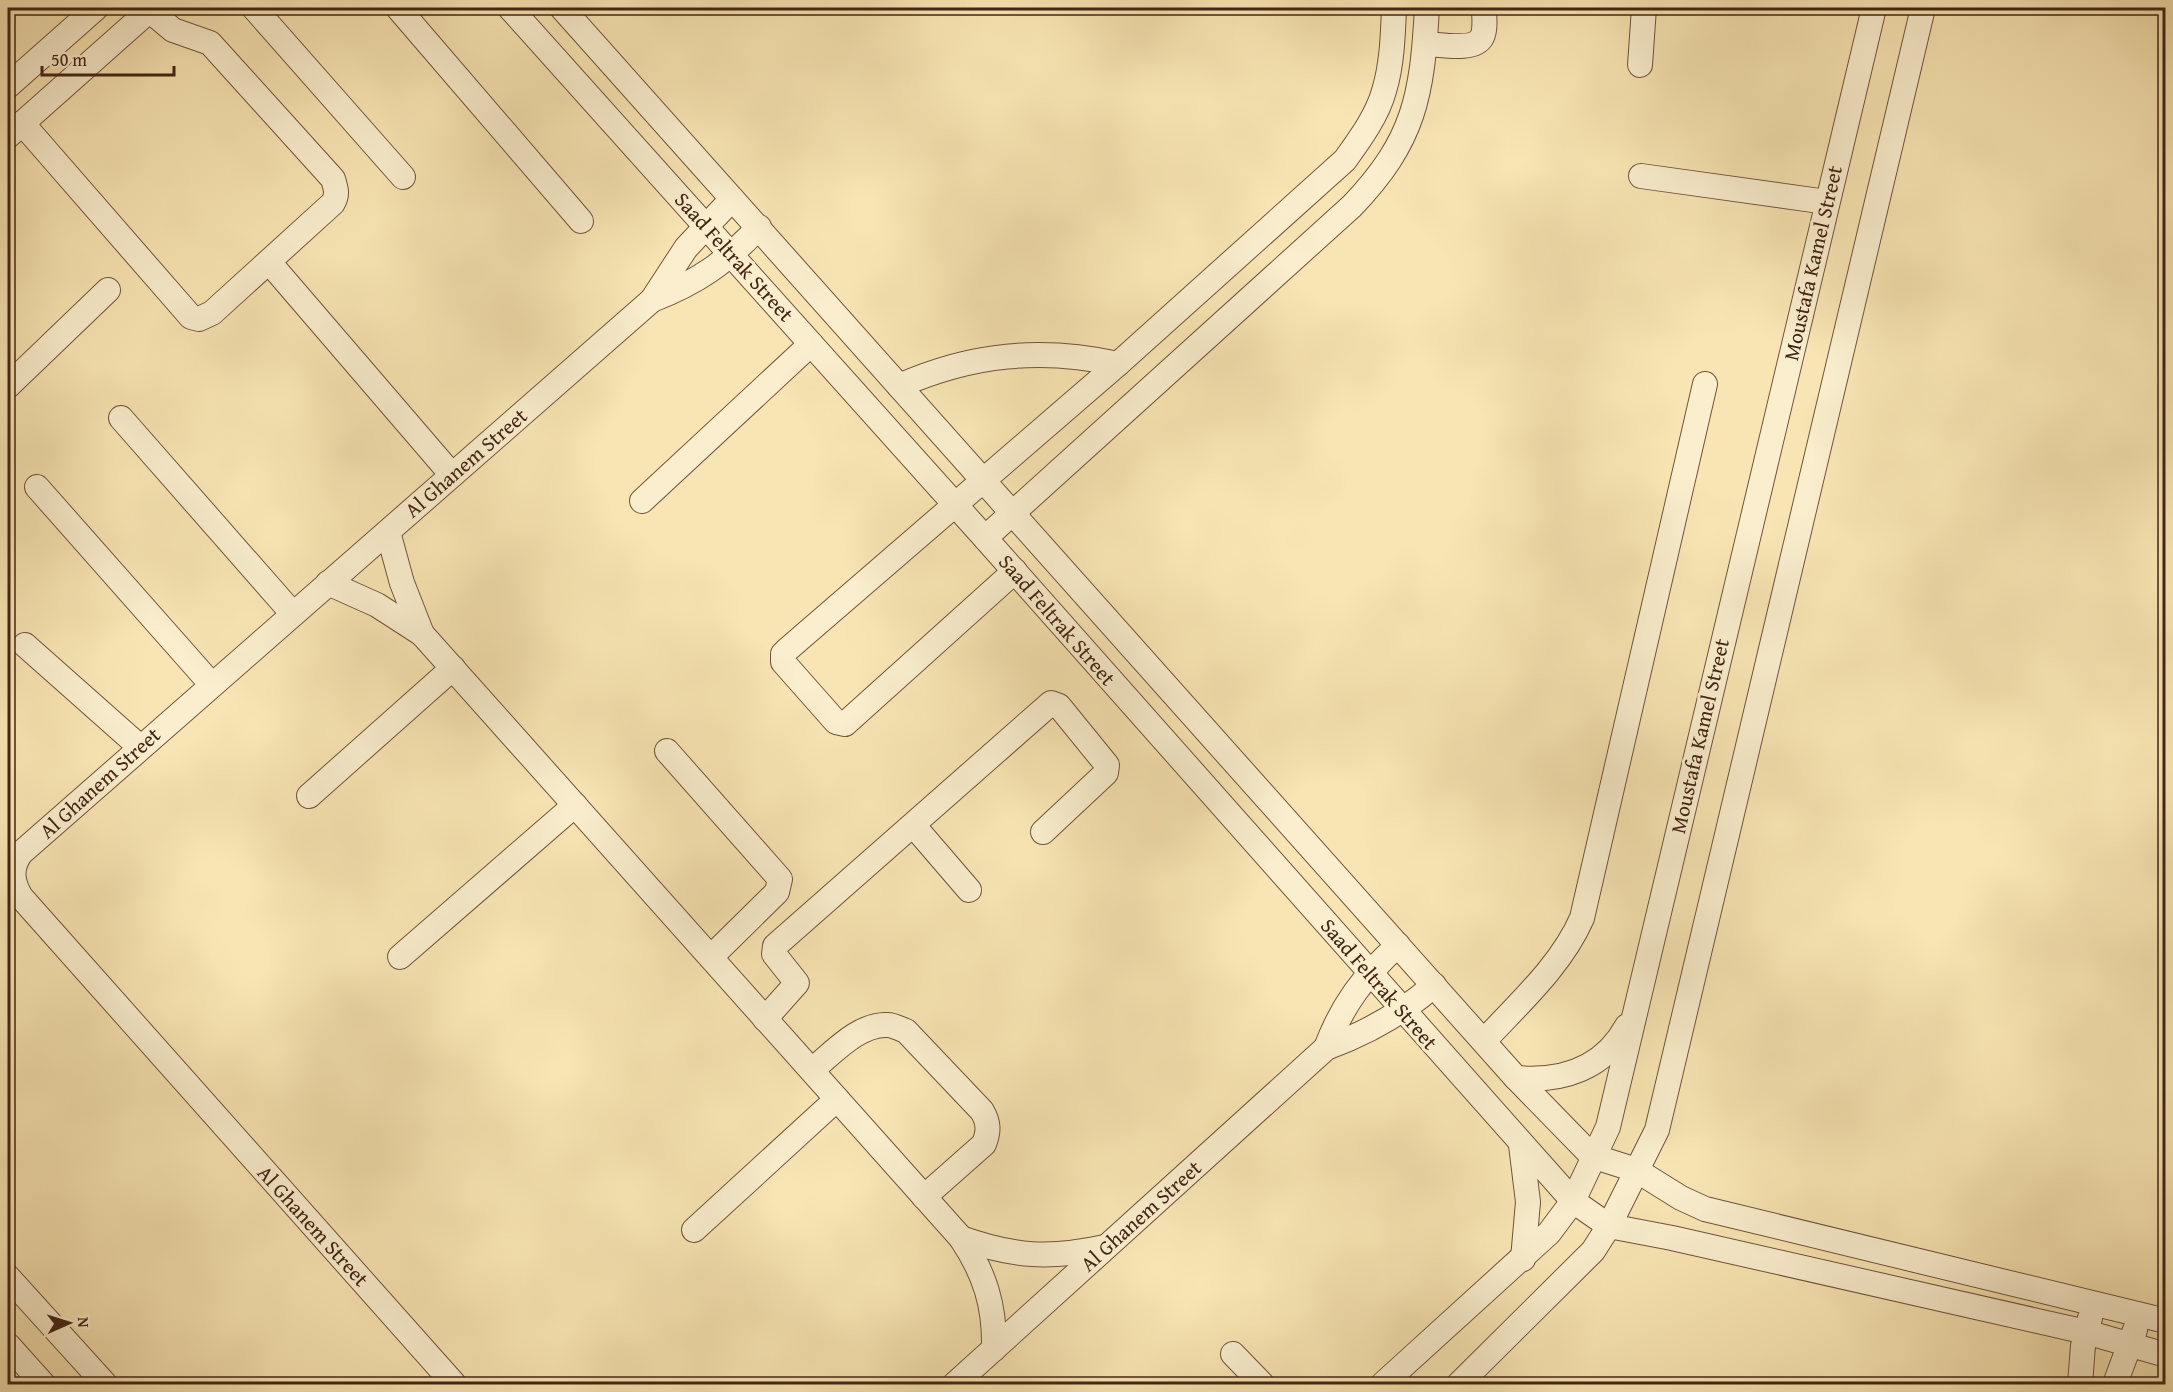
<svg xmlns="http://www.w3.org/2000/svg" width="2173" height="1392" font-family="'Gentium Book Plus',serif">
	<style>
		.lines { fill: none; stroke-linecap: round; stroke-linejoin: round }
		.minor-casing { stroke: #70543c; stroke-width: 26 }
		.minor { stroke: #faeece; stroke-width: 24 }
		.labels { text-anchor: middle; stroke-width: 6; stroke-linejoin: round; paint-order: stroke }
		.street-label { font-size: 21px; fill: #422414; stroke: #faeece }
	</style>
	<rect width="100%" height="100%" fill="#f8e5b3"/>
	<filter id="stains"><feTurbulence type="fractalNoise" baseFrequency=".00333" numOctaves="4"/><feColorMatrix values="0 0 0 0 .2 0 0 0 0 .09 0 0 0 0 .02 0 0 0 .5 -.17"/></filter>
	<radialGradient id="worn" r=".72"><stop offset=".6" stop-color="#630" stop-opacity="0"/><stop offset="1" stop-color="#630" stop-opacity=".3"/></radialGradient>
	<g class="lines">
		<defs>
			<g id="minor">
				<path d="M 254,8 L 403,177"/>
				<path d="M 398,8 L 581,221"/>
				<path d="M 510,8 L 985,538 L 1573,1201 L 1609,1226 L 1672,1238 L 2086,1332 L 2166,1355"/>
				<path d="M 562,8 L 1516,1078 L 1592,1156 L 1636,1170 L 1681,1198 L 1705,1209 L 2166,1321"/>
				<path d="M 1425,44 C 1439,44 1474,52 1482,37 C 1486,29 1484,16 1484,8"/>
				<path d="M 1640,65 L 1644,8"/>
				<path d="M 8,86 L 96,8"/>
				<path d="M 22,123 L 191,317 L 199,319 L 212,313 L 333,203 C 338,194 336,189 333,179 L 210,43 L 173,30 L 149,10"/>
				<path d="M 8,136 L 152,8"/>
				<path d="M 1641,176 L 1827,202"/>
				<path d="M 269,262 L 452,475"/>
				<path d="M 652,300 C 698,282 725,263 759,227"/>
				<path d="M 8,386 L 108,290"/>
				<path d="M 899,386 C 971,354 1041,347 1118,364"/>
				<path d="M 121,418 L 293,614"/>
				<path d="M 37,487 L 212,685"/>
				<path d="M 642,501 L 811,344"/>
				<path d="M 388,532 L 402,583 L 422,634"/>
				<path d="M 985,538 L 1352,206 C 1415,140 1422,96 1427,8"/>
				<path d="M 1015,571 L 845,724 L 836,722 L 783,662 L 783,654 L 788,649 L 1118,364 L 1345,160 C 1360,139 1377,116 1384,91 C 1392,65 1393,35 1394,8"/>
				<path d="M 328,583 L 377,605 L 422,634 L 961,1238 C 985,1274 995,1306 994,1349"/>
				<path d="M 25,645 L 140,747"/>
				<path d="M 667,751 L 780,879 L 777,892 L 711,957"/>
				<path d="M 309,796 L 453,668"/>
				<path d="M 914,826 L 969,890"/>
				<path d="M 400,957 L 575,805"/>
				<path d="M 765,1019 L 797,983 L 774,954 L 775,946 L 1051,703 L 1059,706 L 1107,765 L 1106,773 L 1043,832"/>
				<path d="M 1484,1041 C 1519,1003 1561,966 1582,918 L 1705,384"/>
				<path d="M 1326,1048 C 1342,1005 1364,976 1398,945"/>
				<path d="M 812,1070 C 832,1054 859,1023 888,1025 C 893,1025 900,1029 906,1031 L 982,1111 C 989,1123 989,1131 984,1144 L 924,1197"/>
				<path d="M 1516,1078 C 1563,1082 1604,1068 1627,1026"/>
				<path d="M 1521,1145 L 1528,1202 L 1523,1259"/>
				<path d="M 694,1230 L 837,1099"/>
				<path d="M 961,1238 C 1014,1257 1050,1259 1105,1247"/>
				<path d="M 8,1277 L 105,1384"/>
				<path d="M 8,1345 L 43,1384"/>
				<path d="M 1233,1354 L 1262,1384"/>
				<path d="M 454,1384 L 21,897 C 12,882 10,868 21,853 L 652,300 L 686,248 L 732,199"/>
				<path d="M 955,1384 L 1326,1048 C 1367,1033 1402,1014 1434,985"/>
				<path d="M 1383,1384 L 1549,1233 L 1573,1201 L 1608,1127 L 1874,8"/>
				<path d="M 1459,1384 L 1593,1251 L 1609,1226 L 1657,1130 L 1923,8"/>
				<path d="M 2080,1384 L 2083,1346 L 2090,1318"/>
				<path d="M 2115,1384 L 2135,1330"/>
			</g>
		</defs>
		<!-- minor casing -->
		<use href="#minor" class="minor-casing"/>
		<!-- minor -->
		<use href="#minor" class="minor"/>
	</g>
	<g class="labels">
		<!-- street labels -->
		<g class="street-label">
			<text transform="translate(734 257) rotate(48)" y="7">Saad Feltrak Street</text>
			<text transform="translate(1813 263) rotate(-77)" y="7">Moustafa Kamel Street</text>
			<text transform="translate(466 463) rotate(-41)" y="7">Al Ghanem Street</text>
			<text transform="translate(1057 620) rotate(49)" y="7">Saad Feltrak Street</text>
			<text transform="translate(1700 736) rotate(-77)" y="7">Moustafa Kamel Street</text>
			<text transform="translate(100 783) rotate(-42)" y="7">Al Ghanem Street</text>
			<text transform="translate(1379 984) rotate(49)" y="7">Saad Feltrak Street</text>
			<text transform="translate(1141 1216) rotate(-42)" y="7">Al Ghanem Street</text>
			<text transform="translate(313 1226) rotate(48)" y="7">Al Ghanem Street</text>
		</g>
	</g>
	<!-- margin -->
	<rect width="2173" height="1392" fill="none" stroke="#f8e5b3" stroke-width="30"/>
	<rect x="9" y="9" width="2155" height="1374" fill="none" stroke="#422414" stroke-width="3"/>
	<rect x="15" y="15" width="2143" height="1362" fill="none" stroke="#422414" stroke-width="1.5"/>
	<!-- north arrow -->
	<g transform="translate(69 1323) rotate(87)" stroke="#faeece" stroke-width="4.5" paint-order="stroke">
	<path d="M0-4.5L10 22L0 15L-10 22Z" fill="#422414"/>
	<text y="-9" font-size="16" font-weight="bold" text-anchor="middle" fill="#422414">N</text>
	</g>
	<!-- scale -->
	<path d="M42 66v9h132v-9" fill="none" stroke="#422414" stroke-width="3"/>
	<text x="51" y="66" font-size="18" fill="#422414" stroke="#faeece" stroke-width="4.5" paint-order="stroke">50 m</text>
	<rect width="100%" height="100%" filter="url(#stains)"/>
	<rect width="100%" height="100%" fill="url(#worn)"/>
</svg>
